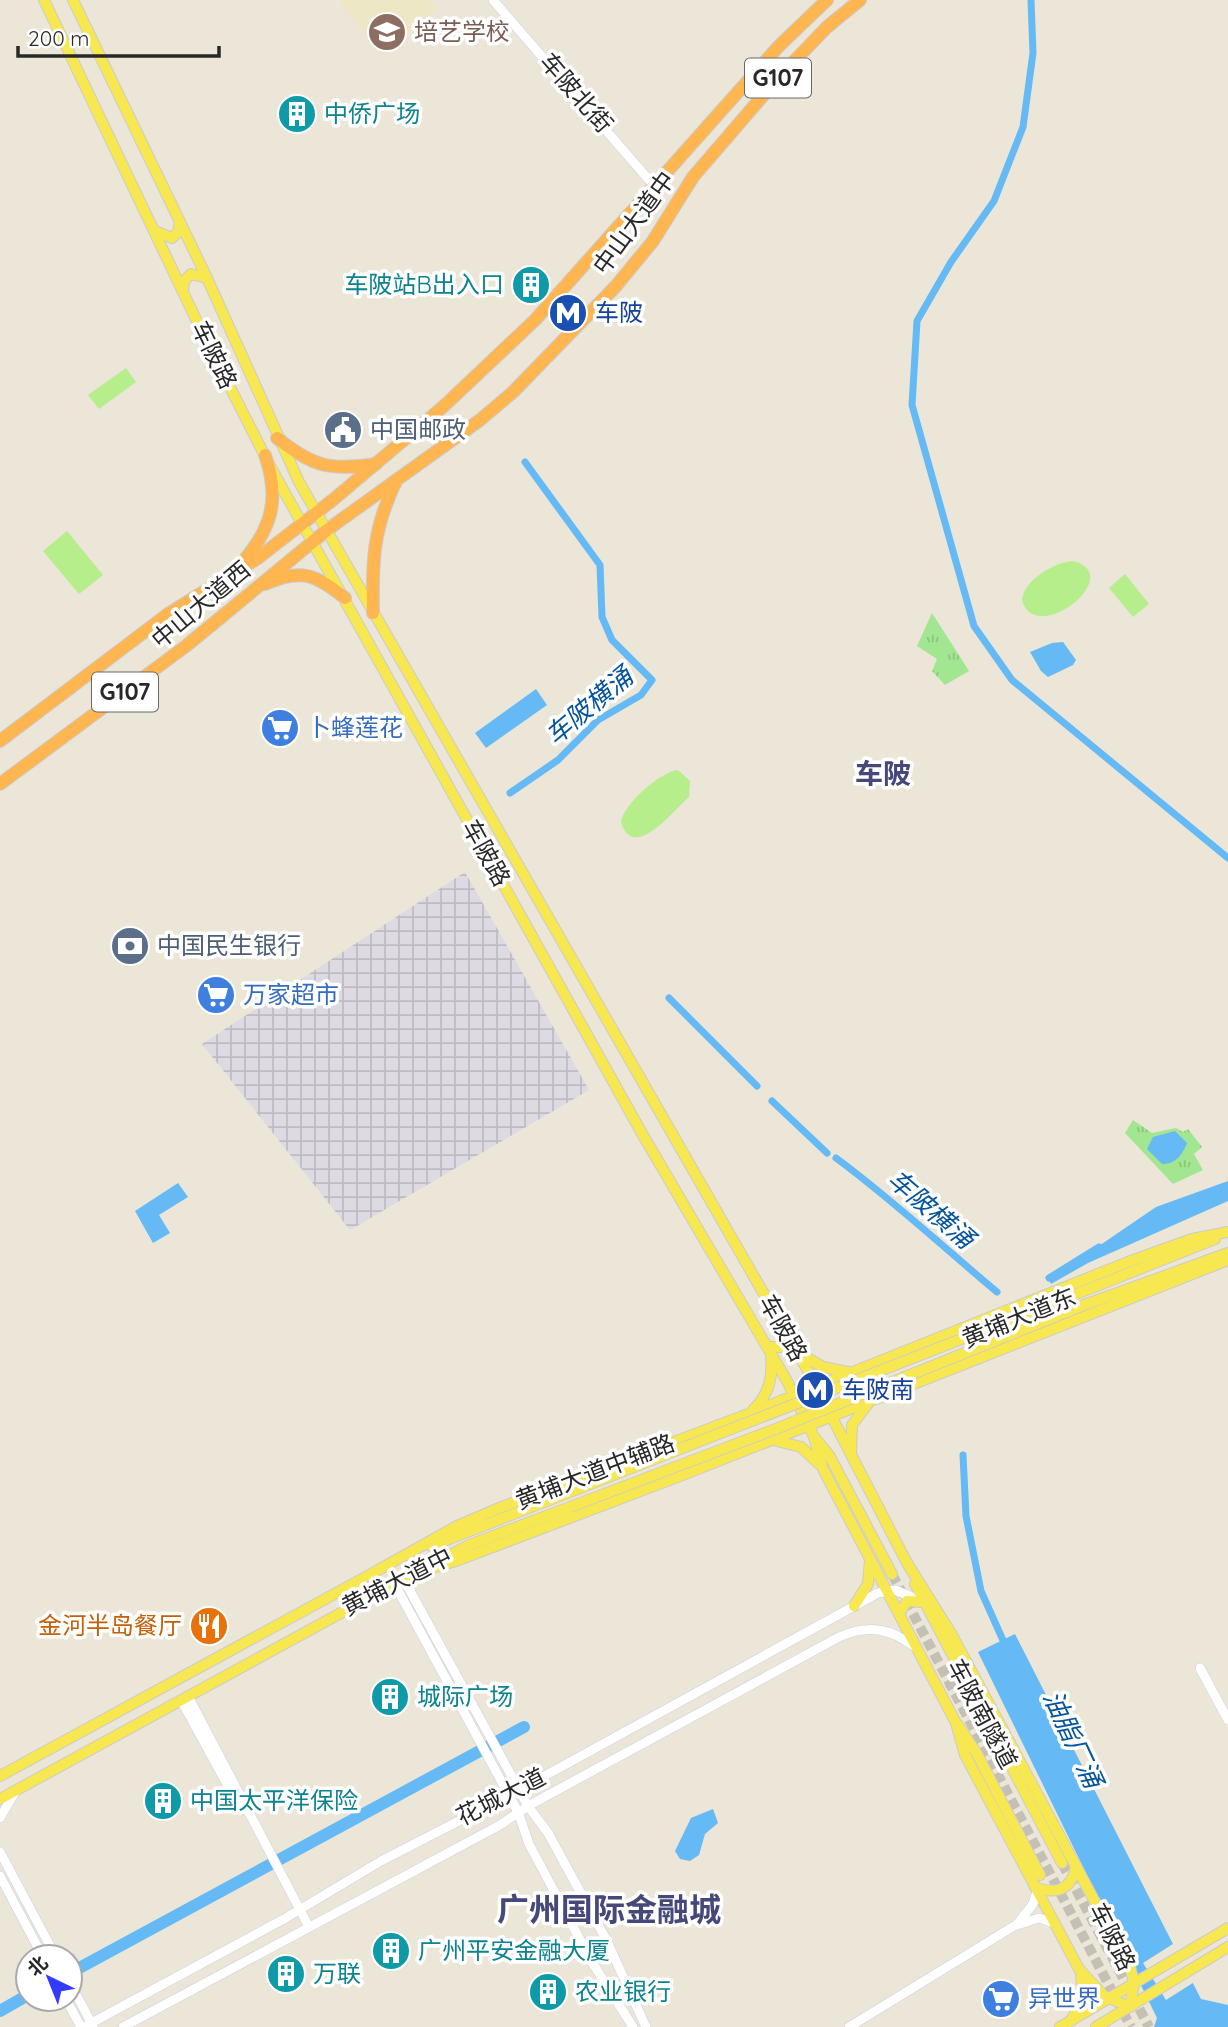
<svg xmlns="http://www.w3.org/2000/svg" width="1228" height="2027" font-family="Quicksand,'Noto Sans SC',sans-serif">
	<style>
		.industrial { fill: url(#industrial-grid) }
		.education { fill: #eee7c6 }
		.grass { fill: url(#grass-tufts) }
		.pitch { fill: #b6ee8c }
		.water { fill: #65b9f4 }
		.pier { fill: #ebe6d8 }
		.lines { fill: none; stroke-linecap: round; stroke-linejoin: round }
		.canal { stroke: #65b9f4; stroke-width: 7 }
		.river { stroke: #65b9f4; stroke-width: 12 }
		.major-tunnel { stroke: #c4c0b5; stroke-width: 10; stroke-dasharray: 10 5; stroke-linecap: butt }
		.minor-casing { stroke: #cecfe2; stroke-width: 10 }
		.major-casing { stroke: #cbcbcb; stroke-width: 12 }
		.highway-casing { stroke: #cbcbcb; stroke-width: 14 }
		.minor { stroke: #fff; stroke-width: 9 }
		.major { stroke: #f7e852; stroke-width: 10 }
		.highway { stroke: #ffb550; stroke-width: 12 }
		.major-bridge-casing { stroke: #cbcbcb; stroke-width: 12; stroke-linecap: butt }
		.major-bridge { stroke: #f7e852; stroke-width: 10 }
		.labels { text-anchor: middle; stroke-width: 7; stroke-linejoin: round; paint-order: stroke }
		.shield { fill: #fff; stroke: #686868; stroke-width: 2 }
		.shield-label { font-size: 23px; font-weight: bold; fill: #282828 }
		.education-label { font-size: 24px; fill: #785e54; stroke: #fff; text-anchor: start }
		.street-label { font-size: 24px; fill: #282828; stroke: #fff }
		.culture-label { font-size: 24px; fill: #0d838f; stroke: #fff; text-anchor: start }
		.transit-label { font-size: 24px; fill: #164399; stroke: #fff; text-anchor: start }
		.service-label { font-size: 24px; fill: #4e5e75; stroke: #fff; text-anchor: start }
		.shop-label { font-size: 24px; fill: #366cbe; stroke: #fff; text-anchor: start }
		.food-label { font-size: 24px; fill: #c56008; stroke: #fff; text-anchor: end }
		.water-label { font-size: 26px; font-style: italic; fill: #06549d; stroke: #fff }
		.quarter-label { font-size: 28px; font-weight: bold; fill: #46487a; stroke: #fff }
		.district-label { font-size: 32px; font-weight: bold; fill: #46487a; stroke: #fff }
	</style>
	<defs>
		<pattern id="industrial-grid" width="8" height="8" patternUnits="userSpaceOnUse" patternTransform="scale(1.75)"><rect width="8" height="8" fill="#dedae3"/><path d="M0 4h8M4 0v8" fill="none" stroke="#bebbc3"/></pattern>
		<pattern id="grass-tufts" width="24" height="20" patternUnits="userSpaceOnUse" patternTransform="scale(1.75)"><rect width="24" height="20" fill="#a2e691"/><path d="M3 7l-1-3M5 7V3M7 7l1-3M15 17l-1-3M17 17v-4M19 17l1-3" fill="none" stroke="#8cc57d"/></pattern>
	</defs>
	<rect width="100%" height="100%" fill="#ebe6d8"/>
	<!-- industrial -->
	<path class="industrial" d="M 465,872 L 589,1090 L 350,1230 L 202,1044 Z"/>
	<!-- education -->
	<path class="education" d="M 341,0 L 429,0 L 437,9 L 383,54 L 339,2 Z"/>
	<!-- grass -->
	<g class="grass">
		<path d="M 932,613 L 969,671 L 945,685 L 932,671 L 937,659 L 917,646 Z"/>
		<path d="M 1133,1120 L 1152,1133 L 1176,1128 L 1183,1132 L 1188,1129 L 1202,1147 L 1194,1154 L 1203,1170 L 1173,1184 L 1125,1133 Z"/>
	</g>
	<!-- pitch -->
	<g class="pitch">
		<path d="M 126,368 L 136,382 L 99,409 L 88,395 Z"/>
		<path d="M 67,531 L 103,575 L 79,594 L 43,551 Z"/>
		<path d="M 1073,561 C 1128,575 1035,648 1022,600 C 1023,581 1054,562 1073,561 Z"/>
		<path d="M 1125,574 L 1149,604 L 1133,617 L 1109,588 Z"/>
		<path d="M 678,770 L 690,781 L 689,797 C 674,810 633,863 621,822 C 623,805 661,771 678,770 Z"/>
	</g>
	<!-- water -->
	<g class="water">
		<path d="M 1063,642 L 1076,660 L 1073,665 L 1048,677 L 1041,671 L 1030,652 L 1052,643 Z"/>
		<path d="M 536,689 L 547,705 L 486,748 L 475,733 Z"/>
		<path d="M 1175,1131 L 1187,1143 C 1182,1155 1176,1164 1162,1164 L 1147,1149 L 1153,1137 Z"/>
		<path d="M 1228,1181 L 1228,1201 L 1088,1263 L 1051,1284 L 1049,1280 L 1156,1207 Z"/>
		<path d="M 178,1183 L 188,1197 L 159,1215 L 170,1233 L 153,1243 L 135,1211 Z"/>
		<path d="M 1015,1634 L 1201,1999 L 1228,2005 L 1228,2027 L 1154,2027 L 1157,2018 L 978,1652 Z"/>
		<path d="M 713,1809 L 718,1823 L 705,1834 L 699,1855 L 690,1861 L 680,1859 L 675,1851 L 691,1818 Z"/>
	</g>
	<!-- pier -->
	<path class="pier" d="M 1176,1942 L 1196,1981 L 1166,2000 L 1143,1963 Z"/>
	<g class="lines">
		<!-- canal -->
		<g class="canal">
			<path d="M 1031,0 L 1033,53 L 1023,127 L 994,201 L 951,262 L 917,321 L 912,405 L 974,626 L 1012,680 L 1228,858"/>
			<path d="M 510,793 L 558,760 L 598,720 L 641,695 L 652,680 L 612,640 L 602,617 L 600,565 L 525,462"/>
			<path d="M 669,998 L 757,1086"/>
			<path d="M 772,1101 L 827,1153"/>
			<path d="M 836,1158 C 893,1200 943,1247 997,1292"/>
			<path d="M 1049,1278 L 1099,1247"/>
			<path d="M 963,1455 L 966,1516 L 981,1591 L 1006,1647"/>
		</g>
		<!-- river -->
		<g class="river">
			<path d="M 70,1973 L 524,1727"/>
			<path d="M 0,2011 L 28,1995"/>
		</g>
		<!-- major-tunnel -->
		<g class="major-tunnel">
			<path d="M 892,1574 L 1131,2027"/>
			<path d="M 1062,1863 L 1149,2027"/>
		</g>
		<defs>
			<g id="minor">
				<path d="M 493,0 L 656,188"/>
				<path d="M 403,1578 L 528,1806 L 548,1833 L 607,1941 L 646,2027"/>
				<path d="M 394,1583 L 518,1812 L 529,1844 L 592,1962 L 633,2027"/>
				<path d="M 1200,1668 L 1228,1720"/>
				<path d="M 188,1696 L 309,1927"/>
				<path d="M 181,1700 L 239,1806 L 247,1811"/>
				<path d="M 0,1818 L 15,1792"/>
				<path d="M 0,1852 L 56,1957"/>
				<path d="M 0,1876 L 43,1957"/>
				<path d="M 1018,1923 L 1033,1904 L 1037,1891"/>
				<path d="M 70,1983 L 93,2026"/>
				<path d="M 66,1999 L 81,2027"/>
				<path d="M 84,2027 L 284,1919 L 381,1861 L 519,1790 L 878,1593 L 895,1590 L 921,1601"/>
				<path d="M 123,2027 L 500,1825 L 528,1806 L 839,1637 C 868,1624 890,1628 915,1647"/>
				<path d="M 849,2027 L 1014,1926 L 1039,1918 L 1054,1923"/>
			</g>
			<g id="major">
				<path d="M 44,0 L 202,332 L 271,468 L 644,1137 L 787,1381 L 814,1437 L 823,1469 L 956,1723 L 965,1755 L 1079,1969 L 1104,1996 L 1130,2007 L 1134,1982 L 1130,1967 L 952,1635 L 907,1563 L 808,1371 L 299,482 L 207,278 L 73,0"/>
				<path d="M 155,231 L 172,238 L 178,232 L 180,222"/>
				<path d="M 183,290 L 184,281 L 191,274 L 207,278"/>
				<path d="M 1079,1293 L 1215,1239"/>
				<path d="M 1084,1305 L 1228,1253"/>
				<path d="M 767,1347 L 781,1347 L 787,1336"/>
				<path d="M 799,1353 L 823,1367 L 848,1372"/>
				<path d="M 753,1410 C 768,1396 773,1379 771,1358"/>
				<path d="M 814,1437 L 829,1455 L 892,1574"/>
				<path d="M 777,1441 L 801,1447 L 819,1464"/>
				<path d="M 851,1453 L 852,1425 L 867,1405"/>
				<path d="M 431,1546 L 565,1494"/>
				<path d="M 431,1565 L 469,1545 L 570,1507"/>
				<path d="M 380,1569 L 457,1526 L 499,1508 L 748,1414 L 1128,1262 L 1192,1239 L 1228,1232"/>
				<path d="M 412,1574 L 456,1561 L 680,1476 L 1228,1260"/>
				<path d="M 915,1584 L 1062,1863"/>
				<path d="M 854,1606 L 868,1584 L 870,1560"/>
				<path d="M 899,1614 L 907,1601 L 923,1602"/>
				<path d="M 958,1725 L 977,1754 L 1040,1875"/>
				<path d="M 0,1776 L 384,1567"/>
				<path d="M 0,1799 L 416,1572"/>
				<path d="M 1035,1887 C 1056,1895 1072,1890 1076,1866"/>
				<path d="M 1072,2019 L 1083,1997 L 1081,1975"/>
				<path d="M 1060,2027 L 1228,1928"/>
				<path d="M 1096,2027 L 1228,1947"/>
			</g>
			<g id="highway">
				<path d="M 277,438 C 313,467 331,471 376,464"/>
				<path d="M 239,566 C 271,531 281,500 265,455"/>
				<path d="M 265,584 C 301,568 315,574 345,598"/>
				<path d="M 373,613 C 372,561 373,529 396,481"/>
				<path d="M 0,741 L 168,614 L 258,558 L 334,499 L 444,406 L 535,320 L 779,46 L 827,0"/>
				<path d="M 0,784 L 186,646 L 327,530 L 480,420 L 513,392 L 616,286 L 653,241 L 693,177 L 779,77 L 827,27 L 860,0"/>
			</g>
		</defs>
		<!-- minor casing -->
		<use href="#minor" class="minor-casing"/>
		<!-- major casing -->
		<use href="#major" class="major-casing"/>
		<!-- highway casing -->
		<use href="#highway" class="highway-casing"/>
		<!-- minor -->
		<use href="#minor" class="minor"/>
		<!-- major -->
		<use href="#major" class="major"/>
		<!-- highway -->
		<use href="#highway" class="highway"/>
		<defs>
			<g id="major-bridge">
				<path d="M 565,1494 L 1079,1293"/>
				<path d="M 570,1507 L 773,1430 L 1084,1305"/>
			</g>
		</defs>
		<!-- major-bridge casing -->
		<use href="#major-bridge" class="major-bridge-casing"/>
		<!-- major-bridge -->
		<use href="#major-bridge" class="major-bridge"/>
	</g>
	<!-- icons -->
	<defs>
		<symbol id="school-disc" viewBox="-11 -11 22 22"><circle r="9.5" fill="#8d6e63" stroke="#fff"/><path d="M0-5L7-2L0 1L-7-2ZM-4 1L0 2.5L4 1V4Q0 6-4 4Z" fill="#fff"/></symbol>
		<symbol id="building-disc" viewBox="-11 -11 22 22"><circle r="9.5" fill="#0f9aa8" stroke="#fff"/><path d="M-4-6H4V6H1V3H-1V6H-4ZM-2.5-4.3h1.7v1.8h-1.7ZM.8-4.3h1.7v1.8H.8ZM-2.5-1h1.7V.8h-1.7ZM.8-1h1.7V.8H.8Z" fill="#fff"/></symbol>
		<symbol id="metro-disc" viewBox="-11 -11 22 22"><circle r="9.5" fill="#1a4fb4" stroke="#fff"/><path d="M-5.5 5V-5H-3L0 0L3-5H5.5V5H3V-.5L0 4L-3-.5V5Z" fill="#fff"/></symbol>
		<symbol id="civic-disc" viewBox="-11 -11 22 22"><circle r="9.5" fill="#5c6f8a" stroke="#fff"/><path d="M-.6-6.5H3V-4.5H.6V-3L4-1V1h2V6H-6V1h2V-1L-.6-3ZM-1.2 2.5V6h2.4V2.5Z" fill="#fff"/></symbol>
		<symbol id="supermarket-disc" viewBox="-11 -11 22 22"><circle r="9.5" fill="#3f7fe0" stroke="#fff"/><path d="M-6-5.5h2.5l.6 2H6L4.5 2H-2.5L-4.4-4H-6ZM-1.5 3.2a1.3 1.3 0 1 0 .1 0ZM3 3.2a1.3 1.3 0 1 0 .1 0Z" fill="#fff"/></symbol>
		<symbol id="bank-disc" viewBox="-11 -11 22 22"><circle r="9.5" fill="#5c6f8a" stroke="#fff"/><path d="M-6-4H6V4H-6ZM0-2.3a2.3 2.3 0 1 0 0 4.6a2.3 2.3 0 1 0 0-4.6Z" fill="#fff"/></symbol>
		<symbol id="restaurant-disc" viewBox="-11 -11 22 22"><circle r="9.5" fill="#e8710a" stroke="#fff"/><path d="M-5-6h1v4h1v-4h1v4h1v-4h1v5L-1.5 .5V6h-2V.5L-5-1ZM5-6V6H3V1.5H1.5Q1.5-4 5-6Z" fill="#fff"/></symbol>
	</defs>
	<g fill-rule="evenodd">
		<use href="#school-disc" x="365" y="10" width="44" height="44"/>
		<use href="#building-disc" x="275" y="92" width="44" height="44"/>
		<use href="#building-disc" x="509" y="263" width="44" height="44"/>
		<use href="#metro-disc" x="546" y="291" width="44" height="44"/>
		<use href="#civic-disc" x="321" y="408" width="44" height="44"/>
		<use href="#supermarket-disc" x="258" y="706" width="44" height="44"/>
		<use href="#bank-disc" x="108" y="924" width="44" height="44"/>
		<use href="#supermarket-disc" x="194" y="973" width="44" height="44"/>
		<use href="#metro-disc" x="793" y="1368" width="44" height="44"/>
		<use href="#restaurant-disc" x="187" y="1604" width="44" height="44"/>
		<use href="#building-disc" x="368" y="1675" width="44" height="44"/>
		<use href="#building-disc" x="141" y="1779" width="44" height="44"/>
		<use href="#building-disc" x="369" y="1929" width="44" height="44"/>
		<use href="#building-disc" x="264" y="1952" width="44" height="44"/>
		<use href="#building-disc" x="526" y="1970" width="44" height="44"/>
		<use href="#supermarket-disc" x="979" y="1977" width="44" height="44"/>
	</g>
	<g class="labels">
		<!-- shield labels -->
		<g class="shield">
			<rect x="745" y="58.5" width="66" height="39" rx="5"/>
			<rect x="92" y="672.5" width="66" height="39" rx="5"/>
		</g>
		<g class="shield-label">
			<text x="778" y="86">G107</text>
			<text x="125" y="700">G107</text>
		</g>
		<!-- education labels -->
		<g class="education-label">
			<text x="414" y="40">培艺学校</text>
		</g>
		<!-- street labels -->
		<g class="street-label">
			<text transform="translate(576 93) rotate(49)" y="8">车陂北街</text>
			<text transform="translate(634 223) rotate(-54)" y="8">中山大道中</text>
			<text transform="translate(214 355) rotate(64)" y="8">车陂路</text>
			<text transform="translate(201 605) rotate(-40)" y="8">中山大道西</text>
			<text transform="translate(486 853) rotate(61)" y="8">车陂路</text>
			<text transform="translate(1019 1318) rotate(-22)" y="8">黄埔大道东</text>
			<text transform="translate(783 1328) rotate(61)" y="8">车陂路</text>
			<text transform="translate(595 1472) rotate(-21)" y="8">黄埔大道中辅路</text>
			<text transform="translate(397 1582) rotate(-27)" y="8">黄埔大道中</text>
			<text transform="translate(982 1714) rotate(62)" y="8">车陂南隧道</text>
			<text transform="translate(501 1797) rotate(-27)" y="8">花城大道</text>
			<text transform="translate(1112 1937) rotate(63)" y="8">车陂路</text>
		</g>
		<!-- culture labels -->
		<g class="culture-label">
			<text x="324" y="122">中侨广场</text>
			<text x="504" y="293" text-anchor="end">车陂站B出入口</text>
			<text x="417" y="1705">城际广场</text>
			<text x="190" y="1809">中国太平洋保险</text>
			<text x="418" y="1959">广州平安金融大厦</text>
			<text x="313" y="1982">万联</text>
			<text x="575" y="2000">农业银行</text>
		</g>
		<!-- transit labels -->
		<g class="transit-label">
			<text x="595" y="321">车陂</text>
			<text x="842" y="1398">车陂南</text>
		</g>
		<!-- service labels -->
		<g class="service-label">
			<text x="370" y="438">中国邮政</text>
			<text x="157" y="954">中国民生银行</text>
		</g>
		<!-- shop labels -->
		<g class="shop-label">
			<text x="307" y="736">卜蜂莲花</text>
			<text x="243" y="1003">万家超市</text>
			<text x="1028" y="2007">异世界</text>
		</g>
		<!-- food labels -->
		<g class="food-label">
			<text x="182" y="1634">金河半岛餐厅</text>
		</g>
		<!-- water labels -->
		<g class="water-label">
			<text transform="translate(589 706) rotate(-40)" y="9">车陂横涌</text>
			<text transform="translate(931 1209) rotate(41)" y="9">车陂横涌</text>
			<text transform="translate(1073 1739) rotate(65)" y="9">油脂厂涌</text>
		</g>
		<!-- quarter labels -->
		<g class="quarter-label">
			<text x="883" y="784">车陂</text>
		</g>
		<!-- district labels -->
		<g class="district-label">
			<text x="609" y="1921">广州国际金融城</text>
		</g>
	</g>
	<!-- north arrow -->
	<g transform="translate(49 1978) rotate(317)"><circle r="33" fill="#ffffff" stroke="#a9a9a9" stroke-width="2"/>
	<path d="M0-5L12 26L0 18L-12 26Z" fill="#323bff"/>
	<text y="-10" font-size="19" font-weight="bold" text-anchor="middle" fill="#282828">北</text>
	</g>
	<!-- scale -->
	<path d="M18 46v10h201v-10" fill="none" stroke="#282828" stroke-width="3.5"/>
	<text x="28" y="46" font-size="21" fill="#282828" stroke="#ffffff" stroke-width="5" paint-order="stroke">200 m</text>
</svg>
